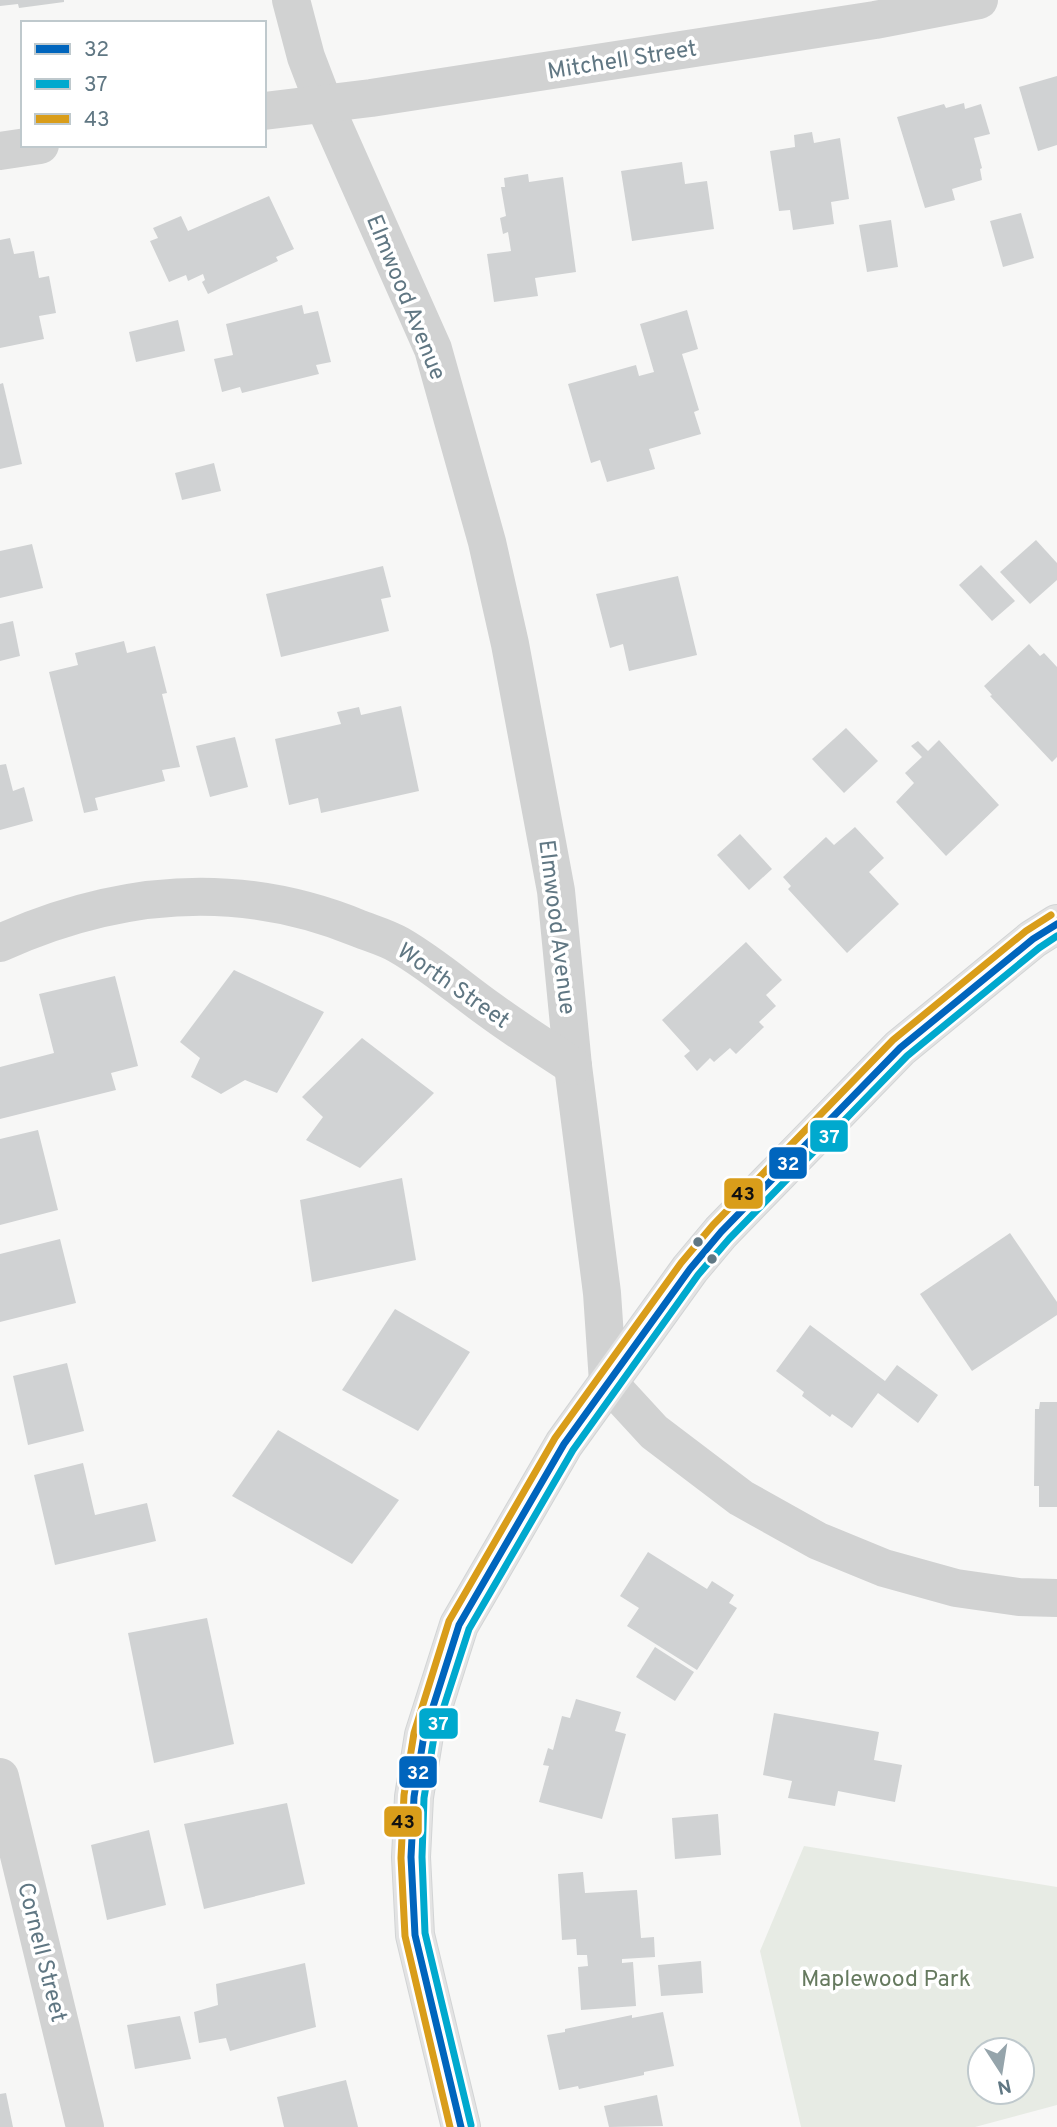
<svg xmlns="http://www.w3.org/2000/svg" width="1057" height="2127" font-family="Overpass,sans-serif">
	<style>
		.green { fill: #e7ebe4; fill-rule: evenodd }
		.building { fill: #d0d2d3 }
		.lines { fill: none; stroke-linecap: round; stroke-linejoin: round }
		.major-casing { stroke: #d2d4d5; stroke-width: 40 }
		.minor { stroke: #d1d2d2; stroke-width: 38 }
		.major { stroke: #e3e3e3; stroke-width: 38 }
		.bus-1-casing { stroke: #fff; stroke-width: 12 }
		.bus-2-casing { stroke: #fff; stroke-width: 12 }
		.bus-3-casing { stroke: #fff; stroke-width: 12 }
		.bus-1 { stroke: #0065bd; stroke-width: 7 }
		.bus-2 { stroke: #00a9ce; stroke-width: 7 }
		.bus-3 { stroke: #d99d1a; stroke-width: 7 }
		.bus-dot { fill: #607783; stroke: #fff; stroke-width: 2.5 }
		.labels { text-anchor: middle; stroke-width: 7; stroke-linejoin: round; paint-order: stroke }
		.street-label { font-size: 23px; fill: #607783; stroke: #fff }
		.park-label { font-size: 23px; fill: #667a5f; stroke: #fff }
		.line-badge { stroke: #fff; stroke-width: 2.5 }
		.badge-label { font-size: 19px; text-anchor: middle; font-weight: bold; fill: #fff }
		.pale-badge-label { font-size: 19px; text-anchor: middle; font-weight: bold; fill: #111 }
	</style>
	<rect width="100%" height="100%" fill="#f7f7f6"/>
	<!-- green -->
	<path class="green" d="M 804,1846 L 1057,1887 L 1057,2105 L 975,2127 L 801,2127 L 760,1951 ZM 980,2050 L 1022,2050 L 1022,2092 L 980,2092 Z"/>
	<!-- building -->
	<g class="building">
		<path d="M 0,0 L 64,0 L 64,2 L 19,8 L 18,4 L 0,6 Z"/>
		<path d="M 1057,76 L 1057,145 L 1038,151 L 1019,87 Z"/>
		<path d="M 964,103 L 965,109 L 981,104 L 990,134 L 974,138 L 982,168 L 980,169 L 982,180 L 952,189 L 955,200 L 925,208 L 897,117 L 944,104 L 946,108 Z"/>
		<path d="M 812,132 L 814,143 L 840,138 L 849,199 L 831,202 L 834,224 L 793,230 L 790,210 L 779,211 L 770,151 L 795,147 L 794,135 Z"/>
		<path d="M 682,162 L 685,184 L 707,181 L 714,229 L 632,241 L 621,171 Z"/>
		<path d="M 528,174 L 529,182 L 563,177 L 576,272 L 535,278 L 538,296 L 494,302 L 487,254 L 511,251 L 508,232 L 503,234 L 500,218 L 506,216 L 501,187 L 505,187 L 504,178 Z"/>
		<path d="M 269,196 L 294,249 L 276,257 L 278,261 L 208,294 L 202,282 L 205,280 L 203,274 L 188,281 L 186,275 L 169,282 L 150,241 L 158,238 L 153,228 L 181,216 L 188,231 Z"/>
		<path d="M 1021,213 L 1034,258 L 1003,267 L 990,221 Z"/>
		<path d="M 891,220 L 898,267 L 867,272 L 859,225 Z"/>
		<path d="M 10,238 L 14,254 L 34,251 L 39,278 L 49,276 L 56,313 L 39,316 L 44,339 L 0,348 L 0,240 Z"/>
		<path d="M 302,305 L 304,314 L 318,311 L 331,362 L 316,365 L 319,374 L 242,393 L 240,387 L 222,392 L 214,359 L 233,355 L 226,324 Z"/>
		<path d="M 687,310 L 698,349 L 682,354 L 699,410 L 694,412 L 701,434 L 649,449 L 655,469 L 607,482 L 600,460 L 591,463 L 568,384 L 636,365 L 639,376 L 654,372 L 640,324 Z"/>
		<path d="M 178,320 L 185,351 L 136,362 L 129,332 Z"/>
		<path d="M 3,383 L 22,464 L 0,469 L 0,384 Z"/>
		<path d="M 214,463 L 221,491 L 182,500 L 175,473 Z"/>
		<path d="M 1036,540 L 1057,563 L 1057,580 L 1030,604 L 1000,572 Z"/>
		<path d="M 32,544 L 43,588 L 0,598 L 0,551 Z"/>
		<path d="M 981,565 L 1015,601 L 992,621 L 959,585 Z"/>
		<path d="M 383,566 L 391,597 L 381,599 L 389,631 L 281,657 L 266,594 Z"/>
		<path d="M 678,576 L 697,655 L 629,671 L 623,644 L 610,648 L 596,594 Z"/>
		<path d="M 13,621 L 20,656 L 0,661 L 0,624 Z"/>
		<path d="M 124,641 L 127,653 L 155,646 L 167,693 L 162,694 L 180,767 L 162,770 L 165,781 L 95,798 L 98,810 L 84,813 L 49,672 L 78,665 L 75,653 Z"/>
		<path d="M 1029,644 L 1040,656 L 1044,653 L 1057,667 L 1057,757 L 1052,762 L 990,696 L 992,695 L 984,686 Z"/>
		<path d="M 401,706 L 419,791 L 321,813 L 318,798 L 289,805 L 275,739 L 341,724 L 337,712 L 359,707 L 361,715 Z"/>
		<path d="M 846,728 L 878,761 L 844,793 L 812,759 Z"/>
		<path d="M 235,737 L 248,787 L 210,797 L 196,746 Z"/>
		<path d="M 939,740 L 999,805 L 946,856 L 896,802 L 914,783 L 905,773 L 922,757 L 911,746 L 918,741 L 928,751 Z"/>
		<path d="M 6,764 L 13,791 L 24,787 L 33,821 L 0,830 L 0,765 Z"/>
		<path d="M 855,827 L 884,858 L 869,872 L 899,904 L 847,953 L 788,889 L 791,886 L 783,877 L 826,837 L 834,845 Z"/>
		<path d="M 740,834 L 772,869 L 749,890 L 717,855 Z"/>
		<path d="M 746,942 L 782,980 L 766,995 L 776,1006 L 759,1022 L 764,1027 L 736,1054 L 730,1048 L 714,1062 L 710,1058 L 697,1071 L 684,1056 L 690,1051 L 662,1020 Z"/>
		<path d="M 234,970 L 324,1012 L 277,1093 L 245,1080 L 221,1094 L 191,1077 L 200,1058 L 180,1042 Z"/>
		<path d="M 115,976 L 138,1066 L 111,1073 L 116,1090 L 0,1119 L 0,1067 L 54,1053 L 39,994 Z"/>
		<path d="M 362,1038 L 434,1093 L 360,1168 L 306,1140 L 323,1117 L 302,1097 Z"/>
		<path d="M 38,1130 L 58,1210 L 0,1225 L 0,1139 Z"/>
		<path d="M 402,1178 L 416,1260 L 312,1282 L 300,1200 Z"/>
		<path d="M 1010,1233 L 1057,1302 L 1057,1315 L 972,1371 L 920,1294 Z"/>
		<path d="M 60,1239 L 76,1303 L 0,1322 L 0,1254 Z"/>
		<path d="M 395,1309 L 470,1352 L 418,1431 L 342,1390 Z"/>
		<path d="M 810,1325 L 885,1381 L 897,1365 L 938,1395 L 918,1423 L 878,1393 L 852,1428 L 832,1414 L 830,1417 L 802,1396 L 804,1392 L 776,1371 Z"/>
		<path d="M 67,1363 L 84,1431 L 28,1445 L 13,1376 Z"/>
		<path d="M 1040,1402 L 1057,1402 L 1057,1507 L 1039,1507 L 1039,1486 L 1034,1486 L 1035,1409 L 1039,1409 Z"/>
		<path d="M 278,1430 L 399,1500 L 352,1564 L 232,1496 Z"/>
		<path d="M 83,1463 L 95,1515 L 147,1503 L 156,1541 L 55,1565 L 34,1475 Z"/>
		<path d="M 648,1552 L 707,1589 L 712,1581 L 734,1595 L 729,1603 L 737,1608 L 697,1670 L 627,1626 L 639,1608 L 620,1596 Z"/>
		<path d="M 207,1618 L 234,1744 L 154,1763 L 128,1633 Z"/>
		<path d="M 655,1647 L 694,1672 L 675,1701 L 636,1677 Z"/>
		<path d="M 576,1699 L 621,1712 L 615,1731 L 626,1734 L 602,1819 L 539,1802 L 549,1766 L 543,1765 L 548,1748 L 553,1750 L 562,1716 L 570,1718 Z"/>
		<path d="M 774,1713 L 879,1732 L 874,1760 L 902,1765 L 895,1802 L 838,1791 L 835,1806 L 788,1798 L 792,1781 L 763,1775 Z"/>
		<path d="M 287,1803 L 305,1884 L 204,1909 L 184,1824 Z"/>
		<path d="M 718,1814 L 721,1855 L 675,1859 L 672,1818 Z"/>
		<path d="M 149,1830 L 166,1905 L 107,1920 L 91,1845 Z"/>
		<path d="M 583,1872 L 585,1893 L 637,1890 L 641,1938 L 654,1937 L 655,1957 L 622,1959 L 622,1963 L 633,1962 L 636,2006 L 581,2010 L 578,1967 L 588,1966 L 587,1955 L 577,1955 L 576,1939 L 562,1940 L 558,1874 Z"/>
		<path d="M 701,1961 L 703,1993 L 661,1996 L 658,1965 Z"/>
		<path d="M 305,1963 L 316,2027 L 230,2051 L 226,2038 L 199,2043 L 194,2012 L 218,2005 L 216,1984 Z"/>
		<path d="M 663,2012 L 674,2066 L 644,2072 L 644,2075 L 579,2089 L 578,2086 L 559,2090 L 547,2035 L 565,2032 L 565,2029 L 632,2015 L 632,2018 Z"/>
		<path d="M 180,2016 L 191,2059 L 135,2069 L 127,2025 Z"/>
		<path d="M 346,2080 L 358,2127 L 284,2127 L 277,2097 Z"/>
		<path d="M 6,2093 L 13,2127 L 0,2127 L 0,2094 Z"/>
		<path d="M 657,2095 L 663,2126 L 609,2127 L 604,2106 Z"/>
	</g>
	<g class="lines">
		<defs>
			<path id="major" d="M 461,2127 L 415,1935 L 411,1857 L 414,1797 L 424,1735 L 459,1625 L 564,1444 L 690,1269 L 721,1232 L 900,1048 L 1033,939 L 1057,924"/>
		</defs>
		<!-- major casing -->
		<use href="#major" class="major-casing"/>
		<!-- minor -->
		<g class="minor">
			<path d="M 291,0 L 306,57 L 324,104 L 433,349 L 487,542 L 510,644 L 556,891 L 573,1066 L 602,1293 L 608,1382 L 654,1432 L 741,1498 L 818,1541 L 884,1568 L 956,1588 L 1019,1597 L 1057,1598"/>
			<path d="M 264,111 L 371,98 L 875,20 L 979,0"/>
			<path d="M 0,151 L 40,145"/>
			<path d="M 0,943 C 118,890 239,879 360,929 C 373,934 387,938 399,945 C 432,964 459,988 490,1010 C 517,1030 546,1048 573,1066"/>
			<path d="M 0,1777 L 85,2127"/>
		</g>
		<!-- major -->
		<use href="#major" class="major"/>
		<defs>
			<path id="bus-1" d="M 461,2127 L 415,1935 L 411,1857 L 414,1797 L 424,1735 L 459,1625 L 564,1444 L 690,1269 L 721,1232 L 900,1048 L 1033,939 L 1057,924"/>
			<path id="bus-2" d="M 471,2125 L 425,1933 L 422,1857 L 424,1798 L 434,1737 L 469,1629 L 573,1450 L 698,1275 L 729,1239 L 907,1056 L 1039,948 L 1057,936"/>
			<path id="bus-3" d="M 450,2127 L 405,1936 L 401,1858 L 404,1795 L 414,1733 L 449,1621 L 555,1438 L 681,1263 L 713,1225 L 893,1040 L 1026,931 L 1051,915"/>
		</defs>
		<!-- bus-1 casing -->
		<use href="#bus-1" class="bus-1-casing"/>
		<!-- bus-2 casing -->
		<use href="#bus-2" class="bus-2-casing"/>
		<!-- bus-3 casing -->
		<use href="#bus-3" class="bus-3-casing"/>
		<!-- bus-1 -->
		<use href="#bus-1" class="bus-1"/>
		<!-- bus-2 -->
		<use href="#bus-2" class="bus-2"/>
		<!-- bus-3 -->
		<use href="#bus-3" class="bus-3"/>
	</g>
	<!-- markers -->
	<g class="bus-dot">
		<circle cx="698" cy="1242" r="6"/>
		<circle cx="712" cy="1259" r="6"/>
	</g>
	<g class="labels">
		<!-- street labels -->
		<g class="street-label">
			<text transform="translate(622 59) rotate(-9)" y="8">Mitchell Street</text>
			<text transform="translate(407 297) rotate(68)" y="8">Elmwood Avenue</text>
			<text transform="translate(558 927) rotate(83)" y="8">Elmwood Avenue</text>
			<text transform="translate(454 985) rotate(35)" y="8">Worth Street</text>
			<text transform="translate(43 1952) rotate(76)" y="8">Cornell Street</text>
		</g>
		<!-- park labels -->
		<g class="park-label">
			<text x="886" y="1986">Maplewood Park</text>
		</g>
	</g>
	<g class="line-badge">
		<rect x="809" y="1119" width="40" height="34" rx="7" fill="#00a9ce"/>
		<rect x="768" y="1146" width="40" height="34" rx="7" fill="#0065bd"/>
		<rect x="723" y="1177" width="41" height="33" rx="7" fill="#d99d1a"/>
		<rect x="418" y="1707" width="41" height="33" rx="7" fill="#00a9ce"/>
		<rect x="398" y="1755" width="40" height="34" rx="7" fill="#0065bd"/>
		<rect x="383" y="1805" width="40" height="33" rx="7" fill="#d99d1a"/>
	</g>
	<g class="badge-label">
		<text x="829" y="1143">37</text>
		<text x="788" y="1170">32</text>
		<text x="438" y="1730">37</text>
		<text x="418" y="1779">32</text>
	</g>
	<g class="pale-badge-label">
		<text x="743" y="1200">43</text>
		<text x="403" y="1828">43</text>
	</g>
	<!-- legend -->
	<rect x="21" y="21" width="245" height="126" fill="#ffffff" stroke="#bfc9cd" stroke-width="2"/>
	<rect x="35" y="44" width="35" height="10" fill="#0065bd" stroke="#bfc9cd" stroke-width="2"/>
	<text x="84" y="56" font-size="21" fill="#607783">32</text>
	<rect x="35" y="79" width="35" height="10" fill="#00a9ce" stroke="#bfc9cd" stroke-width="2"/>
	<text x="84" y="91" font-size="21" fill="#607783">37</text>
	<rect x="35" y="114" width="35" height="10" fill="#d99d1a" stroke="#bfc9cd" stroke-width="2"/>
	<text x="84" y="126" font-size="21" fill="#607783">43</text>
	<!-- north arrow -->
	<g transform="translate(1001 2071) rotate(168)"><circle r="33" fill="#ffffff" stroke="#bfc9cd" stroke-width="2"/>
	<path d="M0-5L12 26L0 18L-12 26Z" fill="#95a4ab"/>
	<text y="-10" font-size="19" font-weight="bold" text-anchor="middle" fill="#607783">N</text>
	</g>
</svg>
